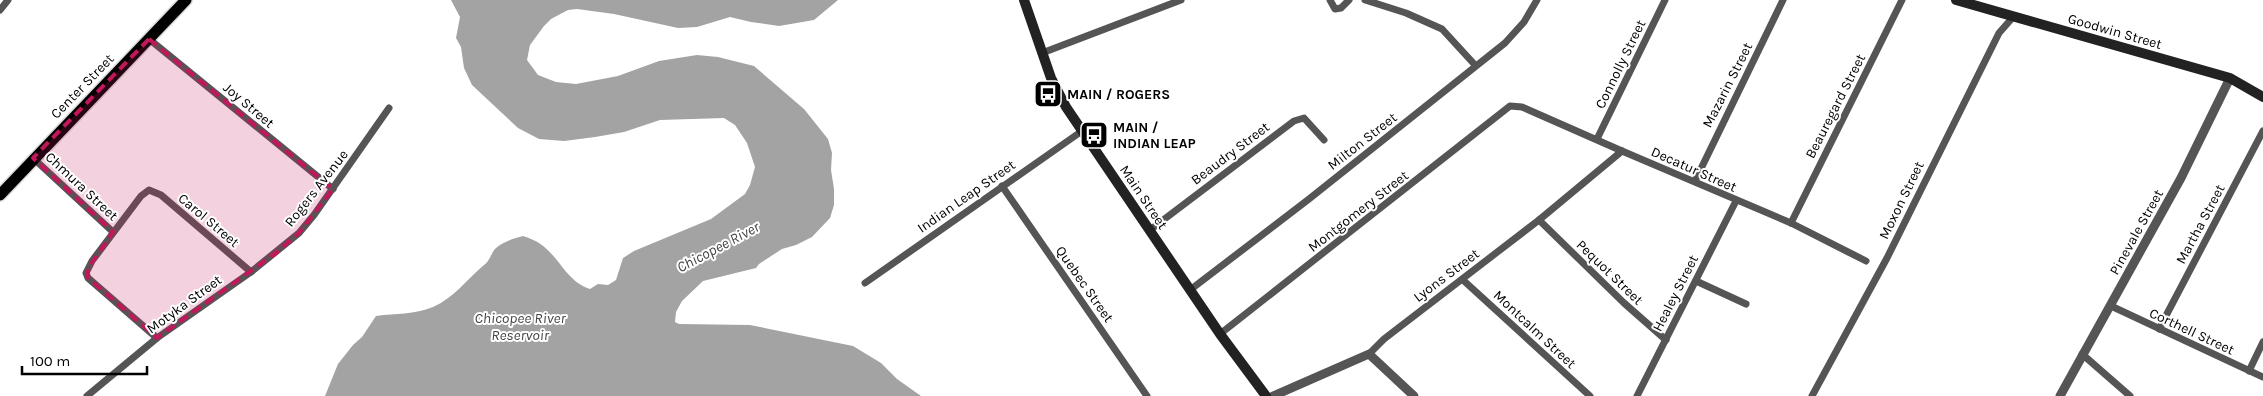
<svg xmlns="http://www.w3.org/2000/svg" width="2263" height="396" font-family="Karla,sans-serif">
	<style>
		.water { fill: #a3a3a3 }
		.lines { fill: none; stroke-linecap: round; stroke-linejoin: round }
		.primary-casing { stroke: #dbdbdb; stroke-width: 14 }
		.minor { stroke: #555; stroke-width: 7 }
		.tertiary { stroke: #555; stroke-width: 9 }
		.secondary { stroke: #222; stroke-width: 10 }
		.primary { stroke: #000; stroke-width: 11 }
		.marked { fill: #c2185b; fill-opacity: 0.2; stroke: #c2185b; stroke-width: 4; stroke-dasharray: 10 6; stroke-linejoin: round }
		.labels { text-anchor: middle; stroke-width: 4; stroke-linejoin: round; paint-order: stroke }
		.street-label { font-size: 14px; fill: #000; stroke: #fff }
		.poi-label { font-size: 14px; font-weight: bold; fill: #000; stroke: #fff; text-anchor: start }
		.water-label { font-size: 15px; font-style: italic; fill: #444; stroke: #fff }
	</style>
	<rect width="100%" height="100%" fill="#fff"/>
	<!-- water -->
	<path class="water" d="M 451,0 L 838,0 L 814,20 L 779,26 L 751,22 L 730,17 L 697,27 L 678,28 L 614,14 L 577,9 L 568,10 L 551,19 L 544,26 L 530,45 L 527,60 L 538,75 L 556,82 L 576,84 L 618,76 L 659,61 L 697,55 L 718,57 L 754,66 L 804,109 L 828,139 L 832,153 L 831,170 L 834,189 L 834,205 L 830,218 L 812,237 L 796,245 L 782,249 L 759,264 L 756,268 L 703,281 L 682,301 L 676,312 L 675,322 L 679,324 L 750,325 L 853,346 L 881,363 L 897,379 L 921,396 L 325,396 L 338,364 L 353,345 L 362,337 L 376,316 C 396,313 414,315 433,307 C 454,298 467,279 484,265 C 489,262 491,254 495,249 C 501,243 514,238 523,236 C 559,246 560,279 590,289 L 598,284 L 608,285 L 616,280 L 623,258 L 634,251 L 711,219 L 745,194 L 750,185 L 755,167 L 747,143 L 735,125 L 724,118 L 660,120 L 624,132 L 595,137 L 564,141 L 539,139 L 518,128 L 472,85 L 464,68 L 461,47 L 456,38 L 460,17 Z"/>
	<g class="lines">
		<defs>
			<path id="primary" d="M 0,195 L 186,0"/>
		</defs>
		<!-- primary casing -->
		<use href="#primary" class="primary-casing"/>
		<!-- minor -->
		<g class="minor">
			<path d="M 1330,0 L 1335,9 L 1341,8 L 1349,0"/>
			<path d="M 1365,0 L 1406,13 L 1442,29 L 1475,65"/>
			<path d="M 0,10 L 8,0"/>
			<path d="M 149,39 L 333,189"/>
			<path d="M 1042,53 L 1181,0"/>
			<path d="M 1597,139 L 1665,0"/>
			<path d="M 33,158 L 113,232"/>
			<path d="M 1695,181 L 1783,0"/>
			<path d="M 1002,186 L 1147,396"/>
			<path d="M 1539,220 L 1624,303 L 1666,340"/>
			<path d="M 1791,223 L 1902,0"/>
			<path d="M 1150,230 L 1294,121 L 1304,118 L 1324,140"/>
			<path d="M 1463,280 L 1590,396"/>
			<path d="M 1696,281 L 1746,304"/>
			<path d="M 865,283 L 1082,131"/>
			<path d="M 1190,290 L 1309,199 L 1505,43 L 1524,22 L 1537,0"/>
			<path d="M 2111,306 L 2263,377"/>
			<path d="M 2159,329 L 2263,131"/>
			<path d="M 1220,334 L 1510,106 L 1522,107 L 1622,151 L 1791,223 L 1866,261"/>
			<path d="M 157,338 L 88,278 L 86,273 L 92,261 L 141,196 L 149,190 L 161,195 L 251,272"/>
			<path d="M 1369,354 L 1384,339 L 1539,220 L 1622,151"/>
			<path d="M 2082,354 L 2130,396"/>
			<path d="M 2249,371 L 2263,342"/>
			<path d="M 87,396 L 157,338 L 251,272 L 299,233 L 314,215 L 389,108"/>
			<path d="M 1637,396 L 1736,201"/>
			<path d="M 1812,396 L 1887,258 L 1999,33 L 2014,16"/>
		</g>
		<!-- tertiary -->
		<g class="tertiary">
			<path d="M 1273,396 L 1369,354 L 1414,396"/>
			<path d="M 2060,396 L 2181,178 L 2230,78"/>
		</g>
		<!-- secondary -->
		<g class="secondary">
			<path d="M 1024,0 L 1051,78 L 1066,107 L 1220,334 L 1266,396"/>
			<path d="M 1956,0 L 2230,78 L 2263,97"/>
		</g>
		<!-- primary -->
		<use href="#primary" class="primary"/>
	</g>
	<!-- marked area -->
	<path class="marked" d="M 149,39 L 333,189 L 299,233 L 276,253 L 157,338 L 88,278 L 88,268 L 113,232 L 33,158 Z"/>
	<!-- icons -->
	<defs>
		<symbol id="bus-square" viewBox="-11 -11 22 22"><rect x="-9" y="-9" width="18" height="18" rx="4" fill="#000" stroke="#fff"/><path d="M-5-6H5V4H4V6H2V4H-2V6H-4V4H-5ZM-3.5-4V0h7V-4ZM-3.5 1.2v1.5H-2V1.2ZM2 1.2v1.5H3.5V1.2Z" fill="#fff"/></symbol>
	</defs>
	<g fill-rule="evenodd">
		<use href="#bus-square" x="1032" y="78" width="32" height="32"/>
		<use href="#bus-square" x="1078" y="119" width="32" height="32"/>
	</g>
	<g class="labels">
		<!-- street labels -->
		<g class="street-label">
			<text transform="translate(2115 31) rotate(16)" y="5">Goodwin Street</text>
			<text transform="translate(1620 64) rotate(-64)" y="5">Connolly Street</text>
			<text transform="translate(1727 85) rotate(-63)" y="5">Mazarin Street</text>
			<text transform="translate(82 86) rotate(-46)" y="5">Center Street</text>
			<text transform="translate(249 105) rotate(40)" y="5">Joy Street</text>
			<text transform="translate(1835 106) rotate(-63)" y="5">Beauregard Street</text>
			<text transform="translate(1362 141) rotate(-38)" y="5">Milton Street</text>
			<text transform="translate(1230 153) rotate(-37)" y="5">Beaudry Street</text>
			<text transform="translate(1694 169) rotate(24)" y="5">Decatur Street</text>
			<text transform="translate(82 186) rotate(43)" y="5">Chmura Street</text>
			<text transform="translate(316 188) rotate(-52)" y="5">Rogers Avenue</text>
			<text transform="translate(966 196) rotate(-35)" y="5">Indian Leap Street</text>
			<text transform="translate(1144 197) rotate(56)" y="5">Main Street</text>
			<text transform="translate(1901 200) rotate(-64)" y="5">Moxon Street</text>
			<text transform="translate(1358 211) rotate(-38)" y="5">Montgomery Street</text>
			<text transform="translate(209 220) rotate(40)" y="5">Carol Street</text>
			<text transform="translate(2200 224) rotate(-62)" y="5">Martha Street</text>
			<text transform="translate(2136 232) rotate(-61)" y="5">Pinevale Street</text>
			<text transform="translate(1610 272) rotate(44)" y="5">Pequot Street</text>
			<text transform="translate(1446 275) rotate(-37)" y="5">Lyons Street</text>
			<text transform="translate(1085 284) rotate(55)" y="5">Quebec Street</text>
			<text transform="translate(1675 293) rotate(-63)" y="5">Healey Street</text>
			<text transform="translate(184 304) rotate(-36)" y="5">Motyka Street</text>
			<text transform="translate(1535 329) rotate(43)" y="5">Montcalm Street</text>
			<text transform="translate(2192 331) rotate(25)" y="5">Corthell Street</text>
		</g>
		<!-- poi labels -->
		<g class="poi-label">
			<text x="1067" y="99">MAIN / ROGERS</text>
			<text x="1113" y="132">MAIN /<tspan x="1113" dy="16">INDIAN LEAP</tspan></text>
		</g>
		<!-- water labels -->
		<g class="water-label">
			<text transform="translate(718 247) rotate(-28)" y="5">Chicopee River</text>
			<text x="520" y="323">Chicopee River<tspan x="520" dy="17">Reservoir</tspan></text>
		</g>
	</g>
	<!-- scale -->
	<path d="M22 366v8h125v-8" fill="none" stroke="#000000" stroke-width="2.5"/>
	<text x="30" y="366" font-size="15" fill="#000000" stroke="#ffffff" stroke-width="4" paint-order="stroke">100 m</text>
</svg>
